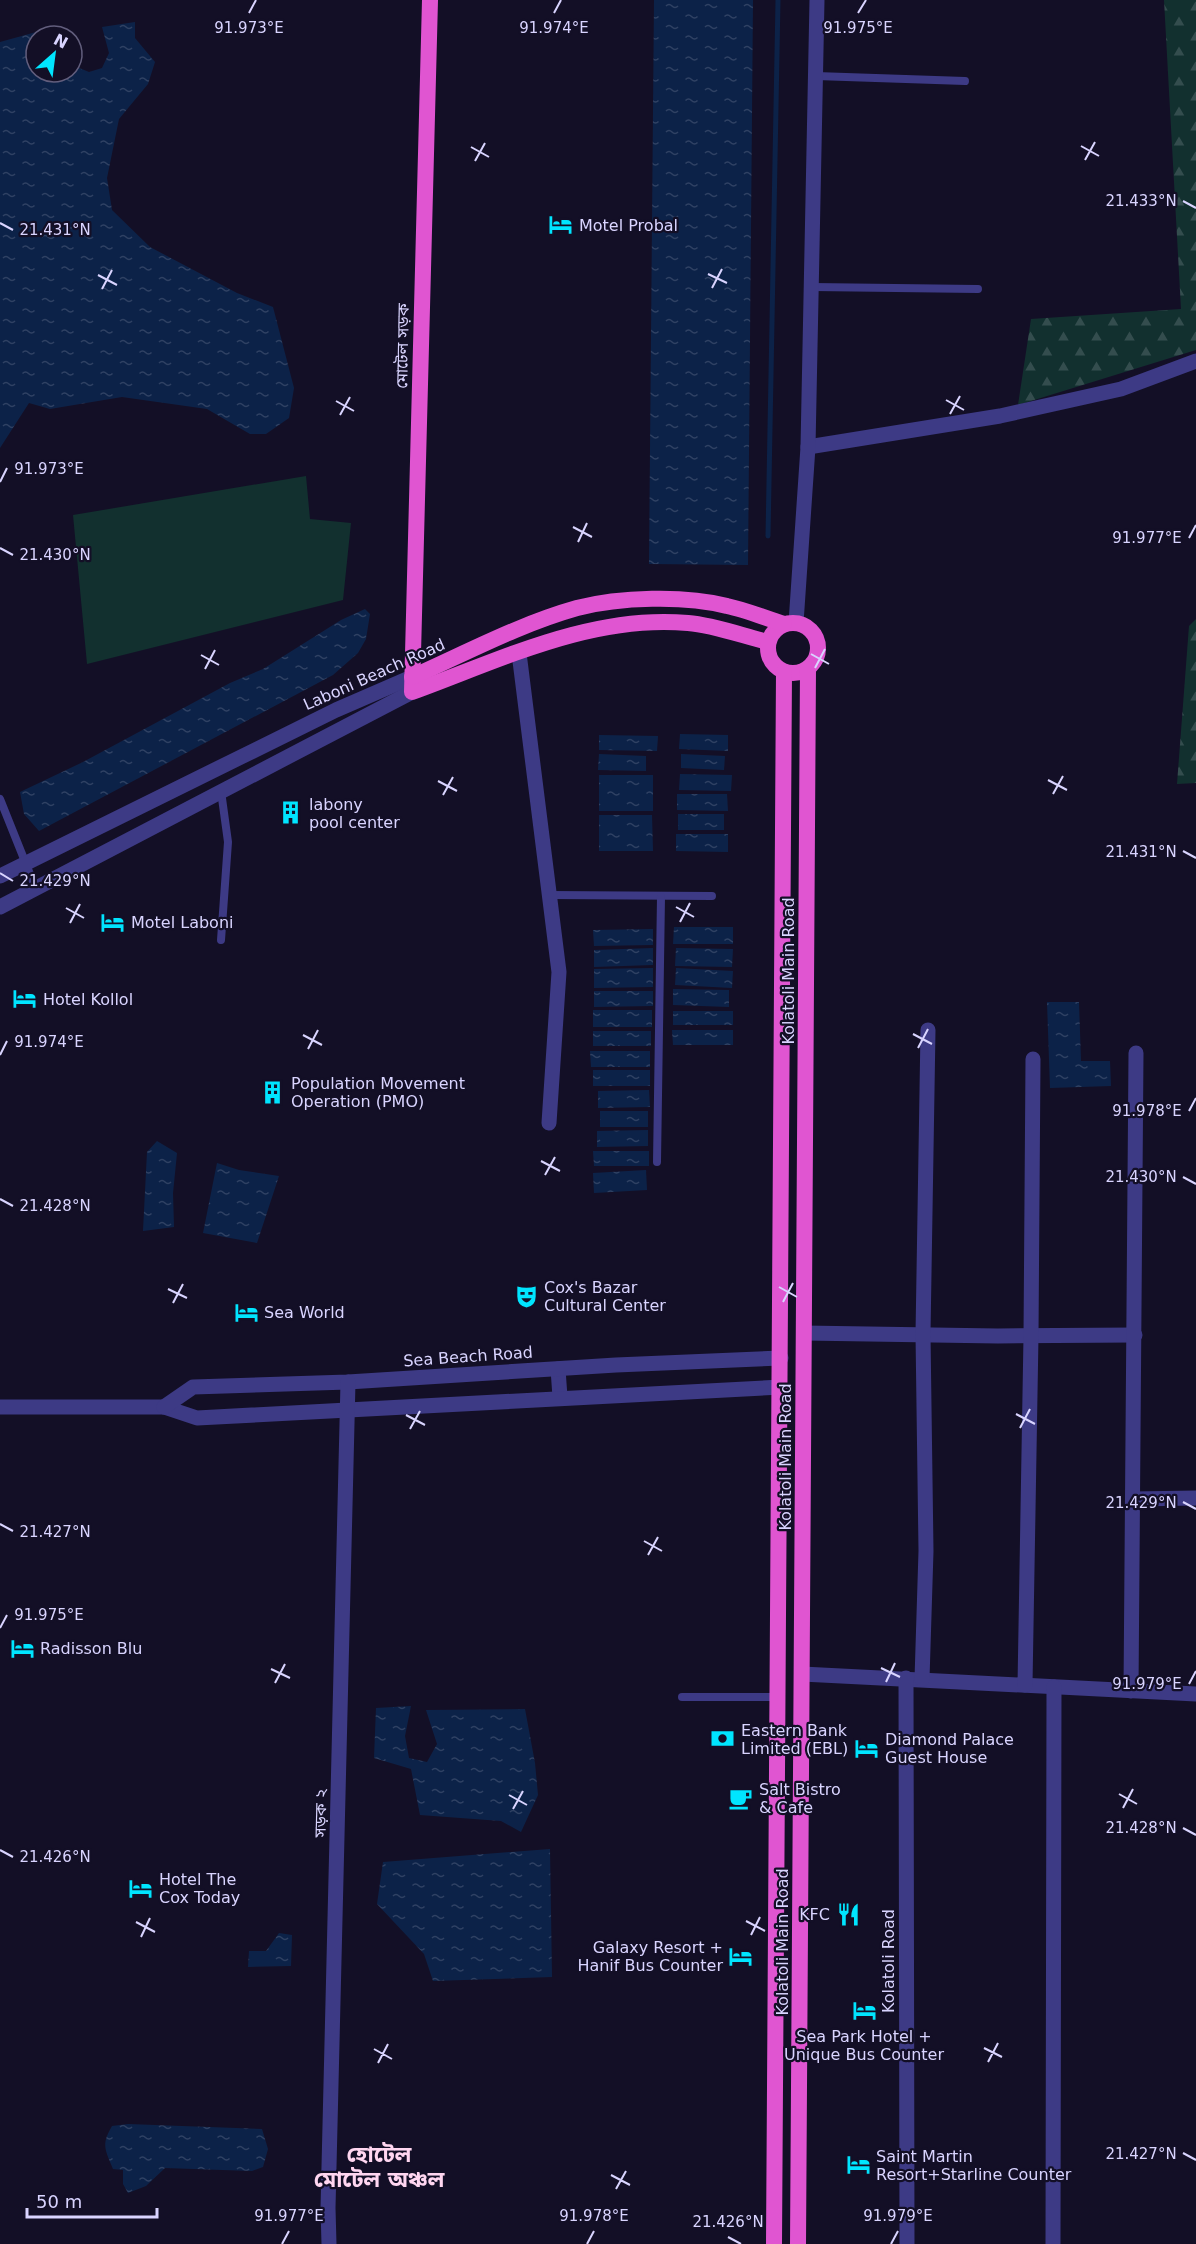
<svg xmlns="http://www.w3.org/2000/svg" width="1196" height="2244" font-family="'DejaVu Sans','Noto Sans Bengali',sans-serif">
	<style>
		.forest { fill: url(#forest-firs) }
		.pitch { fill: #12302f }
		.water { fill: url(#water-ripples) }
		.lines { fill: none; stroke-linecap: round; stroke-linejoin: round }
		.stream { stroke: #0c2248; stroke-width: 5 }
		.service { stroke: #3d3a85; stroke-width: 8 }
		.minor { stroke: #3d3a85; stroke-width: 15 }
		.tertiary { stroke: #3d3a85; stroke-width: 15 }
		.trunk { stroke: #e055d1; stroke-width: 16 }
		.ticks { fill: none; stroke: #d9d4ff; stroke-width: 2 }
		.labels { text-anchor: middle; stroke-width: 4.5; stroke-linejoin: round; paint-order: stroke }
		.poi-label { font-size: 16px; fill: #d9d4ff; stroke: #130f26; text-anchor: start }
		.street-label { font-size: 16px; fill: #d9d4ff; stroke: #130f26 }
		.district-label { font-size: 22px; font-weight: bold; fill: #ffd6f0; stroke: #130f26 }
		.ticks-label { font-size: 15px; text-anchor: middle; fill: #d9d4ff; stroke: #130f26; stroke-width: 4.5; stroke-linejoin: round; paint-order: stroke }
	</style>
	<defs>
		<pattern id="forest-firs" width="22" height="20" patternUnits="userSpaceOnUse" patternTransform="scale(1.5)"><rect width="22" height="20" fill="#12302f"/><path d="M5 1l3.5 6h-7zM16 11l3.5 6h-7z" fill="#344d4e"/></pattern>
		<pattern id="water-ripples" width="26" height="14" patternUnits="userSpaceOnUse" patternTransform="scale(1.5)"><rect width="26" height="14" fill="#0c2248"/><path d="M2 4q2-2 4 0t4 0M15 11q2-2 4 0t4 0" fill="none" stroke="#2f4163"/></pattern>
	</defs>
	<rect width="100%" height="100%" fill="#130f26"/>
	<!-- forest -->
	<g class="forest">
		<path d="M 1164,0 L 1196,0 L 1196,350 L 1018,405 L 1031,319 L 1181,309 Z"/>
		<path d="M 1196,619 L 1196,783 L 1177,784 L 1189,626 Z"/>
	</g>
	<!-- pitch -->
	<path class="pitch" d="M 306,476 L 310,519 L 351,523 L 343,600 L 87,664 L 73,515 Z"/>
	<!-- water -->
	<g class="water">
		<path d="M 654,0 L 753,0 L 748,565 L 649,564 Z"/>
		<path d="M 135,22 L 135,38 L 155,62 L 148,84 L 119,119 L 107,178 L 112,210 L 150,247 L 237,293 L 273,307 L 294,388 L 289,418 L 266,434 L 250,434 L 207,409 L 122,397 L 50,409 L 29,403 L 0,448 L 0,42 L 47,29 L 51,36 L 36,36 L 36,72 L 72,72 L 72,65 L 89,72 L 102,68 L 109,53 L 102,27 Z"/>
		<path d="M 365,609 L 370,614 L 366,639 L 358,653 L 333,675 L 39,831 L 24,814 L 20,792 L 83,762 L 230,683 L 263,669 L 341,620 Z"/>
		<path d="M 680,734 L 728,735 L 728,751 L 679,749 Z"/>
		<path d="M 599,735 L 658,736 L 657,751 L 599,750 Z"/>
		<path d="M 599,754 L 646,756 L 646,771 L 598,770 Z"/>
		<path d="M 681,754 L 725,756 L 724,770 L 681,768 Z"/>
		<path d="M 680,774 L 732,775 L 731,791 L 679,790 Z"/>
		<rect x="599" y="775" width="54" height="36"/>
		<path d="M 677,794 L 727,794 L 728,811 L 677,810 Z"/>
		<rect x="678" y="814" width="46" height="16"/>
		<path d="M 599,815 L 652,815 L 653,851 L 599,851 Z"/>
		<path d="M 676,834 L 728,834 L 728,852 L 676,851 Z"/>
		<path d="M 674,927 L 733,927 L 733,944 L 673,944 Z"/>
		<path d="M 653,929 L 653,945 L 594,946 L 593,930 Z"/>
		<path d="M 653,948 L 653,965 L 594,967 L 594,950 Z"/>
		<path d="M 676,948 L 733,949 L 732,967 L 675,966 Z"/>
		<path d="M 653,968 L 653,987 L 594,988 L 594,969 Z"/>
		<path d="M 676,968 L 733,971 L 732,988 L 675,985 Z"/>
		<path d="M 673,989 L 729,990 L 729,1007 L 673,1005 Z"/>
		<path d="M 594,991 L 653,991 L 653,1006 L 594,1007 Z"/>
		<path d="M 1047,1002 L 1079,1002 L 1081,1061 L 1110,1061 L 1111,1086 L 1050,1088 Z"/>
		<rect x="593" y="1010" width="59" height="17"/>
		<rect x="673" y="1011" width="60" height="14"/>
		<path d="M 672,1030 L 733,1030 L 733,1045 L 673,1045 Z"/>
		<rect x="593" y="1031" width="58" height="15"/>
		<path d="M 590,1051 L 650,1051 L 650,1067 L 591,1067 Z"/>
		<rect x="593" y="1070" width="57" height="16"/>
		<path d="M 649,1090 L 650,1107 L 598,1108 L 598,1091 Z"/>
		<rect x="600" y="1111" width="48" height="16"/>
		<path d="M 648,1130 L 648,1146 L 597,1147 L 597,1131 Z"/>
		<path d="M 157,1141 L 177,1153 L 173,1193 L 174,1227 L 143,1231 L 147,1152 Z"/>
		<path d="M 593,1151 L 649,1151 L 649,1166 L 594,1166 Z"/>
		<path d="M 217,1163 L 239,1170 L 279,1176 L 257,1243 L 203,1233 Z"/>
		<path d="M 646,1170 L 647,1190 L 594,1193 L 593,1173 Z"/>
		<path d="M 411,1706 L 405,1736 L 409,1758 L 427,1762 L 437,1744 L 426,1710 L 525,1709 L 535,1763 L 538,1795 L 521,1832 L 501,1821 L 420,1815 L 411,1769 L 374,1758 L 376,1708 Z"/>
		<path d="M 550,1849 L 552,1977 L 433,1981 L 424,1954 L 377,1904 L 383,1862 Z"/>
		<path d="M 279,1933 L 292,1935 L 291,1966 L 248,1967 L 249,1951 L 266,1951 Z"/>
		<path d="M 128,2124 L 262,2129 L 268,2149 L 263,2167 L 252,2171 L 165,2168 L 146,2186 L 128,2193 L 123,2184 L 123,2170 L 113,2169 C 105,2149 101,2145 112,2126 Z"/>
	</g>
	<g class="lines">
		<!-- stream -->
		<path class="stream" d="M 768,536 L 778,0"/>
		<!-- service -->
		<g class="service">
			<path d="M 816,76 L 965,81"/>
			<path d="M 812,287 L 978,289"/>
			<path d="M 221,791 L 228,842 L 221,940"/>
			<path d="M 0,799 L 36,889"/>
			<path d="M 549,895 L 712,896"/>
			<path d="M 657,1162 L 661,897"/>
			<path d="M 682,1697 L 777,1697"/>
		</g>
		<!-- minor -->
		<g class="minor">
			<path d="M 808,447 L 1000,416 L 1121,389 L 1196,361"/>
			<path d="M 519,653 L 559,972 L 549,1123"/>
			<path d="M 0,876 L 336,710 L 412,677"/>
			<path d="M 0,907 L 412,692"/>
			<path d="M 804,1333 L 998,1336 L 1135,1335"/>
			<path d="M 558,1369 L 560,1397"/>
			<path d="M 0,1407 L 164,1407 L 197,1418 L 781,1387"/>
			<path d="M 164,1407 L 193,1387 L 348,1382 L 616,1365 L 781,1358"/>
			<path d="M 1133,1499 L 1196,1498"/>
			<path d="M 802,1674 L 1196,1694"/>
			<path d="M 906,1678 L 907,2244"/>
			<path d="M 922,1679 L 926,1551 L 923,1334 L 928,1030"/>
			<path d="M 1025,1685 L 1031,1336 L 1033,1059"/>
			<path d="M 1131,1691 L 1136,1053"/>
			<path d="M 329,2244 L 328,2208 L 348,1382"/>
			<path d="M 1053,2244 L 1054,1687"/>
		</g>
		<!-- tertiary -->
		<path class="tertiary" d="M 796,623 L 808,447 L 817,0"/>
		<!-- trunk -->
		<g class="trunk">
			<path d="M 430,0 L 412,692 C 500,660 592,614 688,623 C 714,625 743,636 768,642"/>
			<circle cx="793" cy="648" r="25"/>
			<path d="M 412,677 C 466,653 520,624 577,608 C 619,597 685,595 727,606 C 746,610 765,618 784,624"/>
			<path d="M 774,2244 L 784,672"/>
			<path d="M 798,2244 L 808,669"/>
		</g>
	</g>
	<!-- ticks -->
	<path class="ticks" d="M 249,13 L 256,0M 554,13 L 561,0M 858,13 L 866,0M 1081,146 L 1099,156M 471,147 L 489,157M 1085,160 L 1095,142M 475,161 L 485,143M 1183,201 L 1196,208M 0,223 L 13,230M 708,274 L 727,283M 98,275 L 117,285M 712,288 L 722,269M 102,289 L 112,270M 946,400 L 964,410M 336,401 L 354,411M 950,414 L 960,396M 340,415 L 350,397M 0,482 L 7,468M 573,527 L 592,537M 1189,538 L 1196,525M 578,542 L 587,523M 0,548 L 13,555M 811,654 L 829,664M 201,655 L 219,665M 815,668 L 825,649M 205,669 L 215,650M 1048,780 L 1067,790M 438,781 L 457,791M 1053,794 L 1063,776M 443,795 L 453,777M 1183,851 L 1196,858M 0,873 L 13,881M 676,907 L 694,917M 66,908 L 84,918M 680,922 L 690,903M 70,923 L 80,904M 913,1034 L 932,1044M 303,1035 L 322,1045M 918,1048 L 928,1029M 308,1049 L 318,1030M 0,1055 L 7,1041M 1189,1111 L 1196,1098M 541,1161 L 560,1171M 545,1175 L 555,1157M 1183,1177 L 1196,1184M 0,1199 L 13,1206M 779,1287 L 797,1297M 168,1289 L 187,1298M 783,1302 L 793,1283M 173,1303 L 183,1284M 1016,1414 L 1035,1424M 406,1415 L 425,1425M 1020,1428 L 1030,1409M 410,1429 L 420,1411M 1183,1502 L 1196,1509M 0,1524 L 13,1531M 644,1541 L 662,1551M 648,1555 L 658,1537M 0,1628 L 7,1615M 881,1668 L 900,1677M 271,1669 L 290,1678M 886,1682 L 895,1663M 275,1683 L 285,1664M 1189,1684 L 1196,1671M 1119,1794 L 1137,1804M 509,1795 L 527,1805M 1123,1808 L 1133,1789M 513,1809 L 523,1791M 1183,1828 L 1196,1835M 0,1850 L 13,1857M 746,1921 L 765,1931M 136,1922 L 155,1932M 751,1935 L 760,1917M 141,1937 L 150,1918M 984,2048 L 1002,2057M 374,2049 L 392,2059M 988,2062 L 998,2043M 378,2063 L 388,2044M 1183,2153 L 1196,2160M 611,2175 L 630,2185M 616,2189 L 626,2171M 728,2237 L 741,2244M 282,2244 L 289,2231M 587,2244 L 594,2231M 891,2244 L 898,2231"/>
	<!-- icons -->
	<defs>
		<symbol id="hotel-bare" viewBox="-9 -9 18 18"><path d="M-6-4.5h1.5V1H6V5H4.5V3h-9V5H-6ZM-4 0a1.8 1.8 0 1 1 3.6 0ZM.5 0V-2.5h3Q6-2.5 6 0Z" fill="#00e5ff" stroke="#130f26" stroke-width="2.5" paint-order="stroke"/></symbol>
		<symbol id="building-bare" viewBox="-9 -9 18 18"><path d="M-4-6H4V6H1V3H-1V6H-4ZM-2.5-4.3h1.7v1.8h-1.7ZM.8-4.3h1.7v1.8H.8ZM-2.5-1h1.7V.8h-1.7ZM.8-1h1.7V.8H.8Z" fill="#00e5ff" stroke="#130f26" stroke-width="2.5" paint-order="stroke"/></symbol>
		<symbol id="theatre-bare" viewBox="-9 -9 18 18"><path d="M-5-5.5Q0-4 5-5.5V0Q5 5 0 6Q-5 5-5 0ZM-3.3-2.5H-1v1.5H-3.3ZM1-2.5H3.3v1.5H1ZM-2.8 1Q0 5.5 2.8 1Z" fill="#00e5ff" stroke="#130f26" stroke-width="2.5" paint-order="stroke"/></symbol>
		<symbol id="bank-bare" viewBox="-9 -9 18 18"><path d="M-6-4H6V4H-6ZM0-2.3a2.3 2.3 0 1 0 0 4.6a2.3 2.3 0 1 0 0-4.6Z" fill="#00e5ff" stroke="#130f26" stroke-width="2.5" paint-order="stroke"/></symbol>
		<symbol id="cafe-bare" viewBox="-9 -9 18 18"><path d="M-5.5-4.5H6V0H3Q3 3.5 0 3.5H-2.5Q-5.5 3.5-5.5 0ZM3-3.2v2h1.7v-2ZM-6 4.5H4V6H-6Z" fill="#00e5ff" stroke="#130f26" stroke-width="2.5" paint-order="stroke"/></symbol>
		<symbol id="restaurant-bare" viewBox="-9 -9 18 18"><path d="M-5-6h1v4h1v-4h1v4h1v-4h1v5L-1.5 .5V6h-2V.5L-5-1ZM5-6V6H3V1.5H1.5Q1.5-4 5-6Z" fill="#00e5ff" stroke="#130f26" stroke-width="2.5" paint-order="stroke"/></symbol>
	</defs>
	<g fill-rule="evenodd">
		<use href="#hotel-bare" x="544" y="208" width="33" height="33"/>
		<use href="#building-bare" x="274" y="796" width="33" height="33"/>
		<use href="#hotel-bare" x="96" y="906" width="33" height="33"/>
		<use href="#hotel-bare" x="8" y="982" width="33" height="33"/>
		<use href="#building-bare" x="256" y="1076" width="33" height="33"/>
		<use href="#theatre-bare" x="510" y="1280" width="33" height="33"/>
		<use href="#hotel-bare" x="230" y="1296" width="33" height="33"/>
		<use href="#hotel-bare" x="6" y="1632" width="33" height="33"/>
		<use href="#bank-bare" x="706" y="1722" width="33" height="33"/>
		<use href="#hotel-bare" x="850" y="1732" width="33" height="33"/>
		<use href="#cafe-bare" x="724" y="1782" width="33" height="33"/>
		<use href="#hotel-bare" x="124" y="1872" width="33" height="33"/>
		<use href="#restaurant-bare" x="832" y="1898" width="33" height="33"/>
		<use href="#hotel-bare" x="724" y="1940" width="33" height="33"/>
		<use href="#hotel-bare" x="848" y="1994" width="33" height="33"/>
		<use href="#hotel-bare" x="842" y="2148" width="33" height="33"/>
	</g>
	<g class="labels">
		<!-- poi labels -->
		<g class="poi-label">
			<text x="579" y="231">Motel Probal</text>
			<text x="309" y="810">labony<tspan x="309" dy="18">pool center</tspan></text>
			<text x="131" y="928">Motel Laboni</text>
			<text x="43" y="1005">Hotel Kollol</text>
			<text x="291" y="1089">Population Movement<tspan x="291" dy="18">Operation (PMO)</tspan></text>
			<text x="544" y="1293">Cox's Bazar<tspan x="544" dy="18">Cultural Center</tspan></text>
			<text x="264" y="1318">Sea World</text>
			<text x="40" y="1654">Radisson Blu</text>
			<text x="741" y="1736">Eastern Bank<tspan x="741" dy="18">Limited (EBL)</tspan></text>
			<text x="885" y="1745">Diamond Palace<tspan x="885" dy="18">Guest House</tspan></text>
			<text x="759" y="1795">Salt Bistro<tspan x="759" dy="18">&amp; Cafe</tspan></text>
			<text x="159" y="1885">Hotel The<tspan x="159" dy="18">Cox Today</tspan></text>
			<text x="830" y="1920" text-anchor="end">KFC</text>
			<text x="723" y="1953" text-anchor="end">Galaxy Resort +<tspan x="723" dy="18">Hanif Bus Counter</tspan></text>
			<text x="864" y="2042" text-anchor="middle">Sea Park Hotel +<tspan x="864" dy="18">Unique Bus Counter</tspan></text>
			<text x="876" y="2162">Saint Martin<tspan x="876" dy="18">Resort+Starline Counter</tspan></text>
		</g>
		<!-- street labels -->
		<g class="street-label">
			<text transform="translate(402 346) rotate(-89)" y="6">মোটেল সড়ক</text>
			<text transform="translate(374 674) rotate(-24)" y="6">Laboni Beach Road</text>
			<text transform="translate(788 971) rotate(-90)" y="6">Kolatoli Main Road</text>
			<text transform="translate(468 1356) rotate(-4)" y="6">Sea Beach Road</text>
			<text transform="translate(785 1457) rotate(-90)" y="6">Kolatoli Main Road</text>
			<text transform="translate(320 1813) rotate(-89)" y="6">সড়ক ২</text>
			<text transform="translate(782 1942) rotate(-90)" y="6">Kolatoli Main Road</text>
			<text transform="translate(888 1961) rotate(-90)" y="6">Kolatoli Road</text>
		</g>
		<!-- district labels -->
		<g class="district-label">
			<text x="379" y="2162">হোটেল<tspan x="379" dy="25">মোটেল অঞ্চল</tspan></text>
		</g>
	</g>
	<g class="ticks-label">
		<text x="249" y="33">91.973°E</text>
		<text x="554" y="33">91.974°E</text>
		<text x="858" y="33">91.975°E</text>
		<text x="1141" y="206">21.433°N</text>
		<text x="55" y="235">21.431°N</text>
		<text x="49" y="474">91.973°E</text>
		<text x="1147" y="543">91.977°E</text>
		<text x="55" y="560">21.430°N</text>
		<text x="1141" y="857">21.431°N</text>
		<text x="55" y="886">21.429°N</text>
		<text x="49" y="1047">91.974°E</text>
		<text x="1147" y="1116">91.978°E</text>
		<text x="1141" y="1182">21.430°N</text>
		<text x="55" y="1211">21.428°N</text>
		<text x="1141" y="1508">21.429°N</text>
		<text x="55" y="1537">21.427°N</text>
		<text x="49" y="1620">91.975°E</text>
		<text x="1147" y="1689">91.979°E</text>
		<text x="1141" y="1833">21.428°N</text>
		<text x="55" y="1862">21.426°N</text>
		<text x="1141" y="2159">21.427°N</text>
		<text x="289" y="2221">91.977°E</text>
		<text x="594" y="2221">91.978°E</text>
		<text x="898" y="2221">91.979°E</text>
		<text x="728" y="2227">21.426°N</text>
	</g>
	<!-- north arrow -->
	<g transform="translate(54 54) rotate(28)"><circle r="28" fill="#130f26" stroke="#625e7d" stroke-width="1.5"/>
	<path d="M0-4.5L10 22L0 15L-10 22Z" fill="#00e5ff"/>
	<text y="-9" font-size="16" font-weight="bold" text-anchor="middle" fill="#d9d4ff">N</text>
	</g>
	<!-- scale -->
	<path d="M27 2208v9h130v-9" fill="none" stroke="#d9d4ff" stroke-width="3"/>
	<text x="36" y="2208" font-size="18" fill="#d9d4ff" stroke="#130f26" stroke-width="4.5" paint-order="stroke">50 m</text>
</svg>
